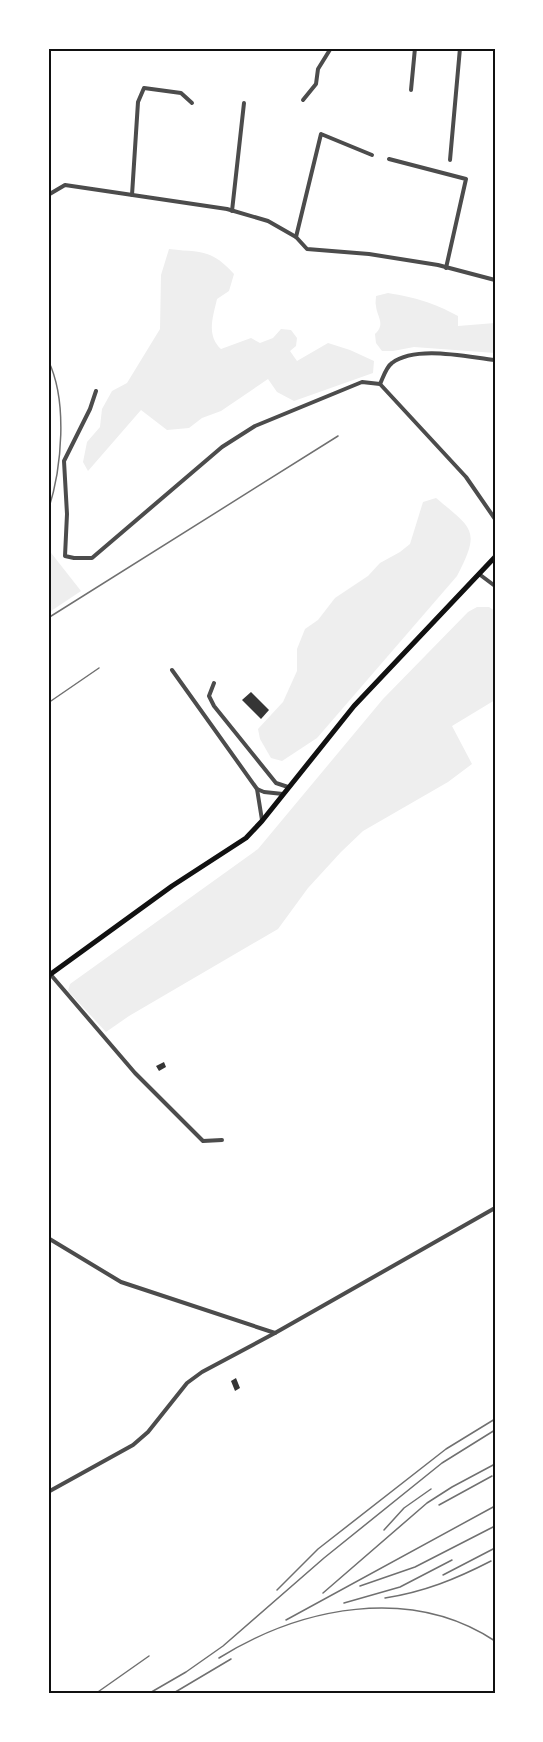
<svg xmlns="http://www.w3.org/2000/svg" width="543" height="1742" font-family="Rubik,sans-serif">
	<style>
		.green { fill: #eee }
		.building { fill: #353535 }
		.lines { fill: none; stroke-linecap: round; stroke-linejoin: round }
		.minor { stroke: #4c4c4c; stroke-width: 4 }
		.secondary { stroke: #111; stroke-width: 5 }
		.rail { stroke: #707070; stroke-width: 1.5 }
		.neatline { fill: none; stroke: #111; stroke-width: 2 }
	</style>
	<rect width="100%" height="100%" fill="#fff"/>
	<!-- green -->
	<g class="green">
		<path d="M 169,249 C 202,253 210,248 234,274 L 229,291 L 217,299 C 213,317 206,335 221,349 L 251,338 L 260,343 L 273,338 L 281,329 L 291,330 L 297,338 L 296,346 L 290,351 L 297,361 L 328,343 L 350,350 L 374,361 L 373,373 L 294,401 L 277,392 L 268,379 L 221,411 L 202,418 L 189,428 L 167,430 L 141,410 L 88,471 L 83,462 L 87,442 L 100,427 L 102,409 L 112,391 L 127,383 L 160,329 L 161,275 Z"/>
		<path d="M 388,293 C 417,298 432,302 458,316 L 458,326 L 495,323 L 495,353 L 414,347 L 393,351 L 382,351 L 376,343 L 375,334 C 386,324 377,317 376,306 C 375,303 376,299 376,296 Z"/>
		<path d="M 436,498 C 473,529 481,530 457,576 L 317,738 L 282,761 L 271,758 L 260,739 L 258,729 L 283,702 L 297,671 L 297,649 L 305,629 L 318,620 L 335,598 L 368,576 L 380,563 L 400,552 L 410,544 L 423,502 Z"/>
		<path d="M 48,549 L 81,591 L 48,613 Z"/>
		<path d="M 477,607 L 489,607 L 495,611 L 495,700 L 452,726 L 472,764 L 448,782 L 363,831 L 341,852 L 308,888 L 278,929 L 129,1016 L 106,1032 L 68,991 L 70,984 L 258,849 L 383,699 L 468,612 Z"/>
	</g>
	<!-- building -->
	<g class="building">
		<path d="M 251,692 L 269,710 L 261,719 L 242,700 Z"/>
		<path d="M 164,1062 L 166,1067 L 159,1071 L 156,1066 Z"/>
		<path d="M 236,1378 L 240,1388 L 235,1391 L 231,1381 Z"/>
	</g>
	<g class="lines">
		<!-- minor -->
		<g class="minor">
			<path d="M 411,90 L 415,48"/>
			<path d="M 303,100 L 316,84 L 318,69 L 331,48"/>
			<path d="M 389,159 L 466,179 L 446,268"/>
			<path d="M 450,160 L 460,48"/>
			<path d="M 48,195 L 65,185 L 227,209 L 268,221 L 296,237 L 307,249 L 369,254 L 438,265 L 495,280"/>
			<path d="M 132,195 L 138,102 L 144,88 L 181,93 L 192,103"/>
			<path d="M 232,211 L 244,103"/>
			<path d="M 296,237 L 321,134 L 372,155"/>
			<path d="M 380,384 C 383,378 386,367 392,363 C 416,345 467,357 495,360"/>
			<path d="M 96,391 L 90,409 L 64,461 L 67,514 L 65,556 L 74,558 L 92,558 L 222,447 L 255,426 L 362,382 L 380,384 L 466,477 L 495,519"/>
			<path d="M 479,574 L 495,586"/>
			<path d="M 172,670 L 257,789 L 262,820"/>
			<path d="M 214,683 L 209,696 L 214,706 L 276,783 L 288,787"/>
			<path d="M 257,789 L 264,792 L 283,794"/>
			<path d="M 51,975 L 135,1073 L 203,1141 L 222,1140"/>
			<path d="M 48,1238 L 121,1282 L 275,1333"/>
			<path d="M 48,1492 L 133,1445 L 148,1432 L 187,1383 L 202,1372 L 275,1333 L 495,1208"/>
		</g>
		<!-- secondary -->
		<path class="secondary" d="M 48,976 L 172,886 L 246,838 L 262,821 L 354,706 L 495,557"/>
		<!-- rail -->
		<g class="rail">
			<path d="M 48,360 C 68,401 62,468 48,511"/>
			<path d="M 48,618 L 338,436"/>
			<path d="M 48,703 L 99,668"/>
			<path d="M 439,1505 L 492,1476"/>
			<path d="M 384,1530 L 404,1508 L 431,1489"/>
			<path d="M 443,1575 L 495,1548"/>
			<path d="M 360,1586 L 415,1567 L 495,1526"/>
			<path d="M 277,1590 L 318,1549 L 446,1449 L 495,1419"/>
			<path d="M 323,1593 L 427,1503 L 452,1487 L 495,1464"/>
			<path d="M 385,1598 C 424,1592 456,1579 491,1561"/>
			<path d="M 344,1603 L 400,1587 L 452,1560"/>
			<path d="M 286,1620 L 495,1506"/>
			<path d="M 219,1658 C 301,1607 410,1585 495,1641"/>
			<path d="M 95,1694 L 149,1656"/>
			<path d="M 148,1694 L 186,1672 L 223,1646 L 324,1558 L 442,1463 L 495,1430"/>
			<path d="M 172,1694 L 231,1659"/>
		</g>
	</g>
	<!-- border -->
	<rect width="543" height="1742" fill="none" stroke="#ffffff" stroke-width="99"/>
	<rect x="50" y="50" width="444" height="1642" class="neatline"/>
</svg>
